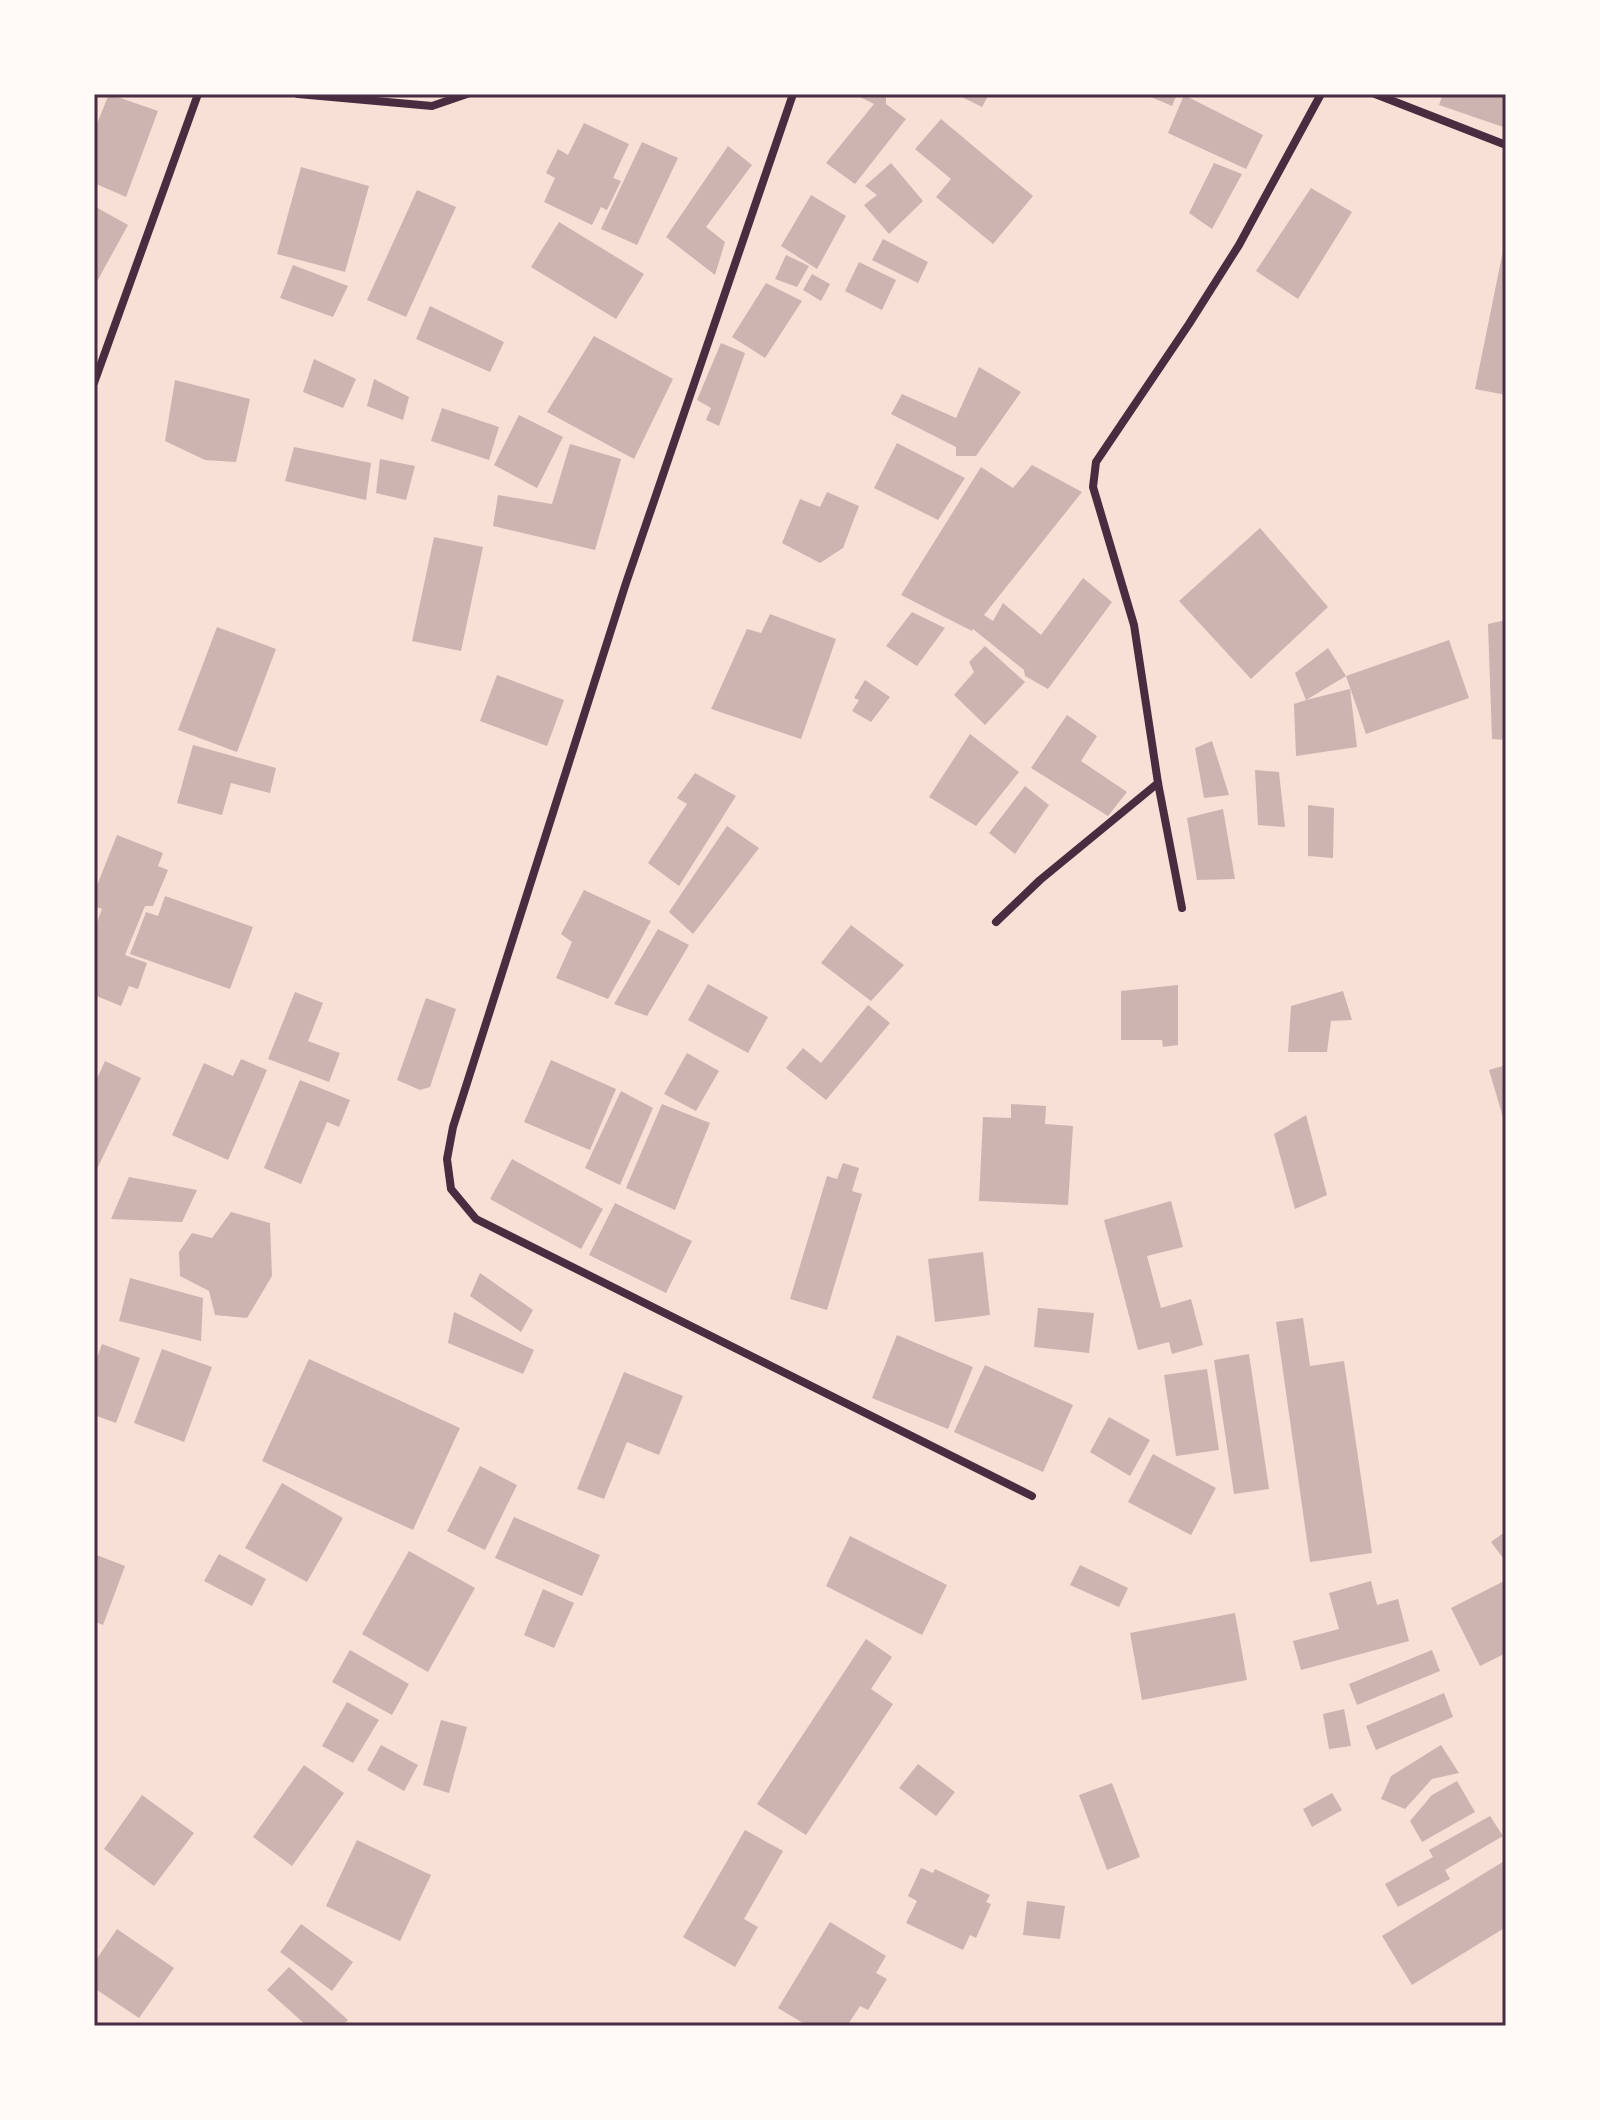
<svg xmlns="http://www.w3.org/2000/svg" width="1600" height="2120" font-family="Karla,sans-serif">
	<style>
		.building { fill: #ccb4b1 }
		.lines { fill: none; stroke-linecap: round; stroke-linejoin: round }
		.minor { stroke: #4a2c40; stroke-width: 8 }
		.neatline { fill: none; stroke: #4a2c40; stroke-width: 3 }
	</style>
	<rect width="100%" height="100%" fill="#f7e1d7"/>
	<!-- building -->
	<g class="building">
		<path d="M 109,94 L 158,111 L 126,197 L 94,183 L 94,131 Z"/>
		<path d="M 862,94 L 886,94 L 886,104 L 906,119 L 855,184 L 826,163 L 874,104 L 860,97 Z"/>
		<path d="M 956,94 L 989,94 L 982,107 Z"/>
		<path d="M 1144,94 L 1177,94 L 1172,106 Z"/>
		<path d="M 1443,94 L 1506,95 L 1506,128 L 1439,105 Z"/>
		<path d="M 1184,95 L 1263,135 L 1246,169 L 1168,133 Z"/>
		<path d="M 941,119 L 1033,196 L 993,244 L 936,197 L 951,179 L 915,149 Z"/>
		<path d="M 584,123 L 629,144 L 613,178 L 621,181 L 607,210 L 601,207 L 592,225 L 544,202 L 555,178 L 546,173 L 558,149 L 568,155 Z"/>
		<path d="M 642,142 L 678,158 L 637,245 L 601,229 Z"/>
		<path d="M 728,146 L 752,165 L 706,227 L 725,242 L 715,275 L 666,237 Z"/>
		<path d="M 891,163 L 923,201 L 889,234 L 864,205 L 877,195 L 865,186 Z"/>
		<path d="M 1214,163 L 1242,174 L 1212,229 L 1189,213 Z"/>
		<path d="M 301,167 L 369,186 L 345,272 L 277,254 Z"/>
		<path d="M 1311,188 L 1352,212 L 1298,299 L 1256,271 Z"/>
		<path d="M 417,190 L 456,207 L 406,317 L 367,300 Z"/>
		<path d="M 811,195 L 846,216 L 817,269 L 781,246 Z"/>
		<path d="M 94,206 L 128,225 L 94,287 Z"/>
		<path d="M 559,222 L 644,274 L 616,319 L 531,267 Z"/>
		<path d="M 883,239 L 928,262 L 918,283 L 872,260 Z"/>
		<path d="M 1505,241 L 1506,241 L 1506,395 L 1475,389 Z"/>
		<path d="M 786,255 L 809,266 L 797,287 L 775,279 Z"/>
		<path d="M 859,262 L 896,280 L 882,310 L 845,291 Z"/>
		<path d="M 293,265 L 348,286 L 333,317 L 280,298 Z"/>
		<path d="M 812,274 L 830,284 L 821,301 L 803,290 Z"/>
		<path d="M 766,283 L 802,301 L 765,358 L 732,337 Z"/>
		<path d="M 430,306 L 504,342 L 490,372 L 416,339 Z"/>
		<path d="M 594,336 L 673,379 L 634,459 L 547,412 Z"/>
		<path d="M 721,343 L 745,353 L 719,426 L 706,420 L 711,408 L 697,400 Z"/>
		<path d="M 314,359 L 356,379 L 343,408 L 303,392 Z"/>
		<path d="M 979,367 L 1021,392 L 976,456 L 956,456 L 956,447 L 891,414 L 902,394 L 956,418 Z"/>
		<path d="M 374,379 L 409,397 L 403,420 L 367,406 Z"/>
		<path d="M 175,380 L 250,399 L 236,462 L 205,460 L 165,441 Z"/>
		<path d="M 442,408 L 499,427 L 489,460 L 431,441 Z"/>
		<path d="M 519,415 L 563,437 L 537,488 L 494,465 Z"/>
		<path d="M 897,443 L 965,478 L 938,520 L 874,488 Z"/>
		<path d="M 570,444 L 621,459 L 595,550 L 493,526 L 498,495 L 552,504 Z"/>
		<path d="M 294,447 L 371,463 L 366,500 L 285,481 Z"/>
		<path d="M 380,459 L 415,466 L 406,500 L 376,493 Z"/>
		<path d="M 1032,465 L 1082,492 L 984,615 L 993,621 L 1003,603 L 1041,635 L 1083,578 L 1112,602 L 1048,689 L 1025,676 L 1024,670 L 973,629 L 972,631 L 901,595 L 981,467 L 1013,488 Z"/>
		<path d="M 827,492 L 859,506 L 843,548 L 820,563 L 782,543 L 800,499 L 820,507 Z"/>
		<path d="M 1260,528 L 1328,607 L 1251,679 L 1179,601 Z"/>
		<path d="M 434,537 L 483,547 L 461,651 L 412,641 Z"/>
		<path d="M 912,612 L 945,628 L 917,666 L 886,646 Z"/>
		<path d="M 770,614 L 836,639 L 801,739 L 711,709 L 747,629 L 761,633 Z"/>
		<path d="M 1506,620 L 1506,740 L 1492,739 L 1488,624 Z"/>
		<path d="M 217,627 L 276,649 L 237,752 L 178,730 Z"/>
		<path d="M 1449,640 L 1469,698 L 1366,734 L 1346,676 Z"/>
		<path d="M 985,646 L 1025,682 L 985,725 L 954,695 L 974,672 L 969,662 Z"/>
		<path d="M 1328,648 L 1346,676 L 1306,700 L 1350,689 L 1357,747 L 1296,756 L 1294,704 L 1306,700 L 1295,673 Z"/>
		<path d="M 497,675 L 564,700 L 547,746 L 480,721 Z"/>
		<path d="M 865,680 L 890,697 L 871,722 L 852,711 L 859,700 L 854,698 Z"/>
		<path d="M 1067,715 L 1097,736 L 1081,761 L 1127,792 L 1108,816 L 1031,768 Z"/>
		<path d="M 970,734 L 1019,772 L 976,826 L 929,797 Z"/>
		<path d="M 1212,741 L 1229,795 L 1204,798 L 1195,748 Z"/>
		<path d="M 193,745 L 276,768 L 270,793 L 231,783 L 222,815 L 177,803 Z"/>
		<path d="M 1255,770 L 1279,772 L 1285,827 L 1258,825 Z"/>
		<path d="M 695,773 L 736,796 L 679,886 L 648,863 L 687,804 L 677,798 Z"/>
		<path d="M 1025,786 L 1049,805 L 1015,854 L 989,833 Z"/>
		<path d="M 1308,805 L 1334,808 L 1333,858 L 1308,856 Z"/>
		<path d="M 1223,809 L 1235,879 L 1197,880 L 1187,818 Z"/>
		<path d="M 727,826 L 759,848 L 693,934 L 669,912 Z"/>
		<path d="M 117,835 L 163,853 L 158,866 L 168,870 L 153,906 L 145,906 L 125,955 L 147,963 L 138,989 L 129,986 L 121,1006 L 94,995 L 94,930 L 102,909 L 94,906 L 94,893 Z"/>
		<path d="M 584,890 L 651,921 L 608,999 L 556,978 L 572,942 L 561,934 Z"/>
		<path d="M 165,896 L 253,927 L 230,989 L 130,954 L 146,912 L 158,916 Z"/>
		<path d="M 851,925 L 904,965 L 871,1001 L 821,963 Z"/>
		<path d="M 658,929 L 689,945 L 647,1016 L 614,1004 Z"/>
		<path d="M 708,984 L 768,1017 L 748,1053 L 688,1020 Z"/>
		<path d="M 1178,985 L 1178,1045 L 1163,1047 L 1162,1040 L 1121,1040 L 1121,991 Z"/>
		<path d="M 1343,991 L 1352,1020 L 1331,1021 L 1327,1052 L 1288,1052 L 1291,1006 Z"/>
		<path d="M 295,992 L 323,1003 L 308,1041 L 340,1053 L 329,1082 L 268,1059 Z"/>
		<path d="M 426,998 L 456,1009 L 430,1087 L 420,1090 L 397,1080 Z"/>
		<path d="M 868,1005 L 890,1023 L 826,1100 L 786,1068 L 803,1048 L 821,1063 Z"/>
		<path d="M 687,1053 L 719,1071 L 696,1111 L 664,1094 Z"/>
		<path d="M 241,1059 L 267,1070 L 228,1160 L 172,1135 L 204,1063 L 233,1076 Z"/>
		<path d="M 551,1060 L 616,1089 L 590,1150 L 524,1122 Z"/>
		<path d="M 105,1061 L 141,1078 L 94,1175 L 94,1085 Z"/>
		<path d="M 1506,1065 L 1506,1124 L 1505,1124 L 1489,1070 Z"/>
		<path d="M 300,1080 L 350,1100 L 339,1127 L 327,1122 L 301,1184 L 264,1168 Z"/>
		<path d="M 621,1091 L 653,1108 L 620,1185 L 585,1168 Z"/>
		<path d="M 662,1104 L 710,1123 L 675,1210 L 626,1188 Z"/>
		<path d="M 1011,1104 L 1046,1106 L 1045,1124 L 1073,1126 L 1068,1205 L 979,1201 L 983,1117 L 1011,1118 Z"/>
		<path d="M 1306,1115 L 1327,1195 L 1295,1209 L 1274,1134 Z"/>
		<path d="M 512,1159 L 603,1209 L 581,1249 L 490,1199 Z"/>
		<path d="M 843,1163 L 859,1168 L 852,1191 L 862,1194 L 827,1310 L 790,1299 L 827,1176 L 837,1179 Z"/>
		<path d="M 129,1177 L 197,1190 L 182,1222 L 111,1219 Z"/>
		<path d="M 1171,1201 L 1183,1247 L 1147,1256 L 1161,1308 L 1191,1299 L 1203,1345 L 1172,1354 L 1169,1342 L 1138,1350 L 1104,1220 Z"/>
		<path d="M 615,1203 L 692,1241 L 666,1293 L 589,1255 Z"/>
		<path d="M 231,1212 L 270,1223 L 272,1276 L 247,1318 L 215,1315 L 209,1291 L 180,1276 L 179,1252 L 192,1233 L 212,1238 Z"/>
		<path d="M 983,1252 L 990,1315 L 935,1322 L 928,1259 Z"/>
		<path d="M 480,1273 L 533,1310 L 521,1332 L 470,1296 Z"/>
		<path d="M 130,1278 L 203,1298 L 201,1341 L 119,1321 Z"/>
		<path d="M 1038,1308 L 1094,1313 L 1089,1353 L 1034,1347 Z"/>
		<path d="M 454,1312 L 534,1350 L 523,1374 L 448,1343 Z"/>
		<path d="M 1303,1318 L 1310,1366 L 1344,1361 L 1372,1553 L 1310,1562 L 1276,1322 Z"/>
		<path d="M 897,1335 L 973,1367 L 948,1429 L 872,1398 Z"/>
		<path d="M 102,1344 L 140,1358 L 116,1423 L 94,1415 L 94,1366 Z"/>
		<path d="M 162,1349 L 212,1367 L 184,1442 L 134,1423 Z"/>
		<path d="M 1249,1354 L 1269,1489 L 1234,1494 L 1214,1360 Z"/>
		<path d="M 309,1359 L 460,1428 L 413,1530 L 262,1461 Z"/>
		<path d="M 985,1365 L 1073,1405 L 1043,1472 L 954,1432 Z"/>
		<path d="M 1207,1369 L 1219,1450 L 1176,1456 L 1164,1375 Z"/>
		<path d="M 624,1372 L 683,1396 L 659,1455 L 627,1442 L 604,1499 L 577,1489 Z"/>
		<path d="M 1109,1417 L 1150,1440 L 1130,1476 L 1090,1452 Z"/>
		<path d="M 1153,1454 L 1216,1488 L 1191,1535 L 1128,1502 Z"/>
		<path d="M 480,1466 L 517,1485 L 485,1550 L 447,1531 Z"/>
		<path d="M 282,1483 L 343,1518 L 307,1582 L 245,1548 Z"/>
		<path d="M 514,1517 L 600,1555 L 582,1596 L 495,1558 Z"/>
		<path d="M 1506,1531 L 1506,1562 L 1491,1542 Z"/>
		<path d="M 850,1536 L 947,1585 L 922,1635 L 826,1586 Z"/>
		<path d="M 409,1551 L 475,1588 L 428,1672 L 362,1634 Z"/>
		<path d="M 94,1554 L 125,1566 L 103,1625 L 94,1621 Z"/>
		<path d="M 219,1554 L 266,1579 L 252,1606 L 204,1581 Z"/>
		<path d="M 1080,1565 L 1128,1588 L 1119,1607 L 1070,1585 Z"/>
		<path d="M 1506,1580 L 1506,1653 L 1480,1666 L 1451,1608 Z"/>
		<path d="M 1371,1581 L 1377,1605 L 1398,1599 L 1409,1641 L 1301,1670 L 1293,1641 L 1339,1629 L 1329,1593 Z"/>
		<path d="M 543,1589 L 574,1603 L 554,1648 L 524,1635 Z"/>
		<path d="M 1235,1613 L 1247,1680 L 1142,1700 L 1130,1633 Z"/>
		<path d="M 866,1639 L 892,1657 L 871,1689 L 893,1704 L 806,1835 L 757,1804 Z"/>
		<path d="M 350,1650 L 409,1684 L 392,1715 L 332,1682 Z"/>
		<path d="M 1432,1650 L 1440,1671 L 1357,1705 L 1349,1684 Z"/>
		<path d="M 1444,1693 L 1453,1717 L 1376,1750 L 1366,1726 Z"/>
		<path d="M 347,1702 L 379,1720 L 353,1763 L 322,1746 Z"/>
		<path d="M 1344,1709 L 1351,1746 L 1329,1749 L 1323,1714 Z"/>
		<path d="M 441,1720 L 467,1727 L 449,1793 L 423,1785 Z"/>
		<path d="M 381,1745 L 418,1765 L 404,1791 L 367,1770 Z"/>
		<path d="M 1441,1745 L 1459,1773 L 1432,1779 L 1405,1809 L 1381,1799 L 1391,1776 Z"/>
		<path d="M 918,1764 L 955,1792 L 936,1816 L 899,1788 Z"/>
		<path d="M 304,1765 L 344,1793 L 292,1866 L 253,1837 Z"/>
		<path d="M 1457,1781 L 1475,1812 L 1422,1842 L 1410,1821 L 1432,1795 Z"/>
		<path d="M 1112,1783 L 1140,1857 L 1107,1870 L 1079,1795 Z"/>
		<path d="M 1332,1793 L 1342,1810 L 1312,1827 L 1303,1809 Z"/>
		<path d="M 142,1795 L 194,1833 L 154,1886 L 104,1849 Z"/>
		<path d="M 1490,1816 L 1503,1836 L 1445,1870 L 1450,1879 L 1398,1907 L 1385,1884 L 1433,1857 L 1429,1850 Z"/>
		<path d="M 745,1830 L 783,1851 L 744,1919 L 758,1927 L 735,1967 L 683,1937 Z"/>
		<path d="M 357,1840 L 431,1875 L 400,1941 L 326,1906 Z"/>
		<path d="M 1506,1860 L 1506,1927 L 1412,1985 L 1382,1936 Z"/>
		<path d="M 921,1868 L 933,1873 L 935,1869 L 990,1895 L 986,1902 L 991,1904 L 976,1938 L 970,1935 L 963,1950 L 906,1923 L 917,1901 L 908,1896 Z"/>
		<path d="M 1027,1901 L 1065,1906 L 1060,1939 L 1023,1935 Z"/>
		<path d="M 830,1922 L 886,1956 L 876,1973 L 887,1979 L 868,2010 L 860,2006 L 847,2026 L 808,2026 L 778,2008 Z"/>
		<path d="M 301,1924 L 353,1962 L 332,1991 L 280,1952 Z"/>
		<path d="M 117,1929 L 174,1968 L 139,2018 L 94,1988 L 94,1963 Z"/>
		<path d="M 289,1967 L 348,2020 L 342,2026 L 307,2026 L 267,1990 Z"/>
	</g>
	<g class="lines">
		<!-- minor -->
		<g class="minor">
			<path d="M 298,94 L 432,106 L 467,94"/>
			<path d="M 793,94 L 626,583 L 453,1127 L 447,1159 L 451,1189 L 476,1219 L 1032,1496"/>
			<path d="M 1375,94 L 1506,145"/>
			<path d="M 94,383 L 198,94"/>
			<path d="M 1182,908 L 1158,783 L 1134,625 L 1093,487 L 1096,462 L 1189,324 L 1239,245 L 1321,94"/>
			<path d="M 996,922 L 1040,880 L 1158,783"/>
		</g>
	</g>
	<!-- border -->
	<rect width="1600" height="2120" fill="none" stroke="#fffaf5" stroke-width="192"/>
	<rect x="96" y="96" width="1408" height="1928" class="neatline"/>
</svg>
